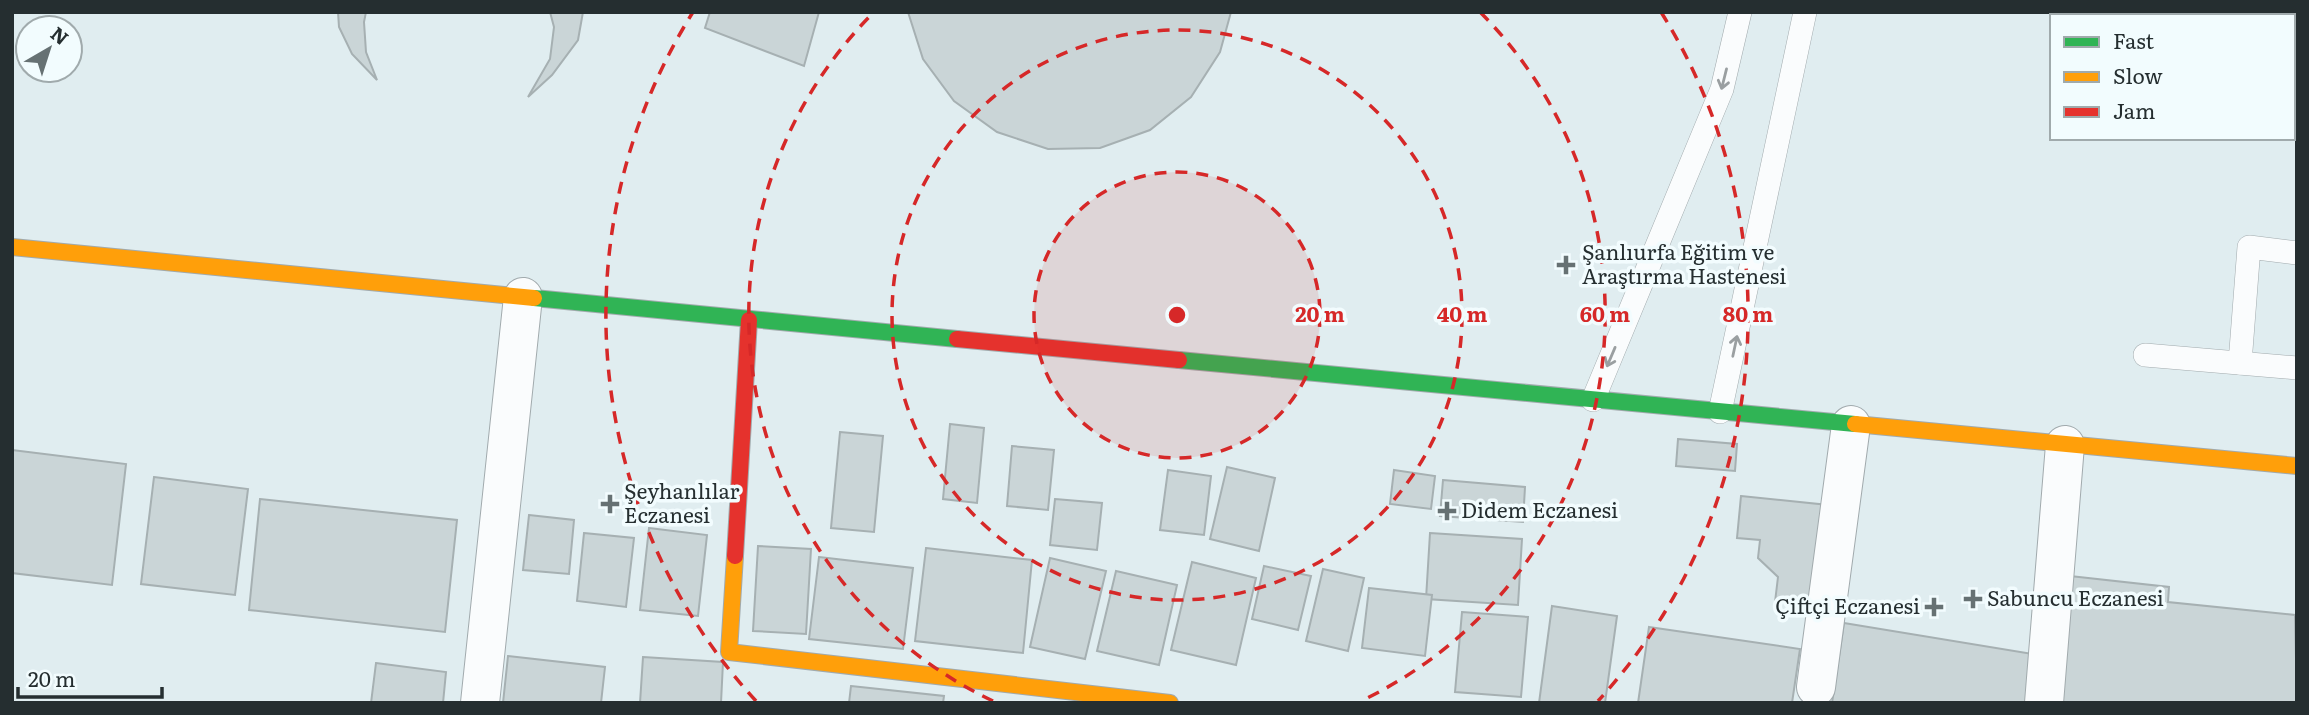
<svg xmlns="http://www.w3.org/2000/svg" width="2309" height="715" font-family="Literata,serif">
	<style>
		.building { fill: #cad5d7; stroke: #a6b0b2; stroke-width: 2 }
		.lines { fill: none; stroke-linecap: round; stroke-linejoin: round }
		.lane-casing { stroke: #a1aaad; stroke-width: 24 }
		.street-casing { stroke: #a1aaad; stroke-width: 40 }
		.fast-casing { stroke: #a1aaad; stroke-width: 18 }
		.slow-casing { stroke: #a1aaad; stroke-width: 18 }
		.jam-casing { stroke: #a1aaad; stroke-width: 18 }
		.lane { stroke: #fafcfd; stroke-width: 23 }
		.street { stroke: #fafcfd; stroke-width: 38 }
		.fast { stroke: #30b455; stroke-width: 16 }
		.slow { stroke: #ff9f0a; stroke-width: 16 }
		.jam { stroke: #e5322d; stroke-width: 16 }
		.oneway { stroke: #9a9fa1 }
		.ring { fill: none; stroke: #d62828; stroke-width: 3.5; stroke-dasharray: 12 9 }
		.poi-dot { fill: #667173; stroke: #f2fcfe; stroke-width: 2.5 }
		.labels { text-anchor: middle; stroke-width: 7; stroke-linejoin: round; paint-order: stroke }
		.poi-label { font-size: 21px; fill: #252e30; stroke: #f2fcfe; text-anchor: start }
		.centre { fill: #d62828; stroke: #f2fcfe; stroke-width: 3.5 }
		.ring-label { font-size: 21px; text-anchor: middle; font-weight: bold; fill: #d62828; stroke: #f2fcfe; stroke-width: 7; stroke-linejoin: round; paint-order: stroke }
	</style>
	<rect width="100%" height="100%" fill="#e0edf0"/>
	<!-- building -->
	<g class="building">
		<path d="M 338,12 L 366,12 L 364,22 L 366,52 L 377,80 L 352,54 L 339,27 Z"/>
		<path d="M 550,12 L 583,12 L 578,40 L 552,75 L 528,97 L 550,59 L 554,27 Z"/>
		<path d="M 710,12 L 819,12 L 804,66 L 705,28 Z"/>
		<path d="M 908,12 L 1231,12 L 1220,52 L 1191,97 L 1150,130 L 1100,148 L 1048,149 L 997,132 L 954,101 L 923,59 Z"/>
		<path d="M 950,424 L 984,428 L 977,503 L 943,499 Z"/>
		<path d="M 840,432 L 883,436 L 874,532 L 831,528 Z"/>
		<path d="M 1678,439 L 1737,444 L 1735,471 L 1676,466 Z"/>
		<path d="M 1012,446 L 1054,450 L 1048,510 L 1007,506 Z"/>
		<path d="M 12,450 L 126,464 L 112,585 L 12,573 Z"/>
		<path d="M 1227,467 L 1275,478 L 1259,551 L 1210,539 Z"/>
		<path d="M 1168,470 L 1211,476 L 1204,535 L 1160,530 Z"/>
		<path d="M 1394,470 L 1435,476 L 1431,509 L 1390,504 Z"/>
		<path d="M 154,477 L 248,489 L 235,595 L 141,584 Z"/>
		<path d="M 1443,480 L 1525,487 L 1523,522 L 1440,516 Z"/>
		<path d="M 1741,496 L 1828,505 L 1818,606 L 1775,602 L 1778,577 L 1758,558 L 1760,540 L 1737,538 Z"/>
		<path d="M 260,499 L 457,520 L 445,632 L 249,610 Z"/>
		<path d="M 1055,499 L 1102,503 L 1097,550 L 1050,545 Z"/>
		<path d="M 529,515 L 574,520 L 569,574 L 523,570 Z"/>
		<path d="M 649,528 L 707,535 L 698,616 L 640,610 Z"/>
		<path d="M 584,533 L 634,538 L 626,607 L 577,601 Z"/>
		<path d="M 1430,533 L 1522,539 L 1518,605 L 1426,599 Z"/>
		<path d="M 758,546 L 811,549 L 806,634 L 753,631 Z"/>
		<path d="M 926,548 L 1032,560 L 1023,653 L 915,641 Z"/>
		<path d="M 819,557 L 913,568 L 903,649 L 809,639 Z"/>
		<path d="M 1050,558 L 1106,571 L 1085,659 L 1030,647 Z"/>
		<path d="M 1192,562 L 1256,578 L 1236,665 L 1171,650 Z"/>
		<path d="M 1264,566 L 1311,576 L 1298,630 L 1252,619 Z"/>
		<path d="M 1323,569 L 1364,578 L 1348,651 L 1306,641 Z"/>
		<path d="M 1116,571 L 1177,585 L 1159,665 L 1097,651 Z"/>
		<path d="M 2070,576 L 2169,587 L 2168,602 L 2295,615 L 2297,703 L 2057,703 Z"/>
		<path d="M 1369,588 L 1432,595 L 1425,656 L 1362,648 Z"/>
		<path d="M 1552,606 L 1617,616 L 1605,703 L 1539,703 Z"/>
		<path d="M 1462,612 L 1528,617 L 1521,697 L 1455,692 Z"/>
		<path d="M 1844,623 L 2038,655 L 2031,703 L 1832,703 Z"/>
		<path d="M 1649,627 L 1800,649 L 1792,703 L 1638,703 Z"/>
		<path d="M 508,656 L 605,667 L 601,703 L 503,703 Z"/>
		<path d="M 643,657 L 723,662 L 721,703 L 640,703 Z"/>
		<path d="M 376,663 L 446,672 L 443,703 L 371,703 Z"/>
		<path d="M 851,686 L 944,696 L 943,703 L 849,703 Z"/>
	</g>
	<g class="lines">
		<defs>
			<g id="lane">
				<path d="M 2145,355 L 2297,368"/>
				<path d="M 2240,363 L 2249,247 L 2297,253"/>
				<path d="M 1593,400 L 1722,89 L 1740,12"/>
				<path d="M 1720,412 L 1805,12"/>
			</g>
			<g id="street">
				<path d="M 1816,687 L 1851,425"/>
				<path d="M 480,703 L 523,297"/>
				<path d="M 2044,703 L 2065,445"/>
			</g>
			<g id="fast">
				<path d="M 534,298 L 957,339"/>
				<path d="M 1179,360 L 1855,424"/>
			</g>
			<g id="slow">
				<path d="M 12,247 L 534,298"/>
				<path d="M 1855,424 L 2297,466"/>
				<path d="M 735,556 L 729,652 L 1170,703"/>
			</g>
			<g id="jam">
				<path d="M 957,339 L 1179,360"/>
				<path d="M 735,556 L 749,320"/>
			</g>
		</defs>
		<!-- lane casing -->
		<use href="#lane" class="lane-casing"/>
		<!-- street casing -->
		<use href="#street" class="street-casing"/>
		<!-- fast casing -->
		<use href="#fast" class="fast-casing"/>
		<!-- slow casing -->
		<use href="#slow" class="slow-casing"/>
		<!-- jam casing -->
		<use href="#jam" class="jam-casing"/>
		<!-- lane -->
		<use href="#lane" class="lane"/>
		<!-- street -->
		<use href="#street" class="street"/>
		<!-- fast -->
		<use href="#fast" class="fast"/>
		<!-- slow -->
		<use href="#slow" class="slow"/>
		<!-- jam -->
		<use href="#jam" class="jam"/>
	</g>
	<!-- one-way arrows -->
	<defs><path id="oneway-shaft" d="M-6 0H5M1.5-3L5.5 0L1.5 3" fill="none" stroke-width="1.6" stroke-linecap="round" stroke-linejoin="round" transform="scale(1.75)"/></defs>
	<g class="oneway">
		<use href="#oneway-shaft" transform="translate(1724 79) rotate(104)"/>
		<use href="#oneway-shaft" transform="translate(1735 346) rotate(-78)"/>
		<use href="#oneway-shaft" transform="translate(1611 357) rotate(113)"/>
	</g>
	<!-- distance rings -->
	<circle cx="1177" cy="315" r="143" fill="#d62828" fill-opacity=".12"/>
	<g class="ring">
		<circle cx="1177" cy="315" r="143"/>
		<circle cx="1177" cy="315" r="285"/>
		<path d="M993 701A428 428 0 0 1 874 12M1480 12A428 428 0 0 1 1361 701"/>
		<path d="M756 701A571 571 0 0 1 693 12M1661 12A571 571 0 0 1 1598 701"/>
	</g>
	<!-- markers -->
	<g class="poi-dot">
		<path d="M1562.5 254.5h7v7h7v7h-7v7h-7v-7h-7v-7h7z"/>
		<path d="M606.5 493.5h7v7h7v7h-7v7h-7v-7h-7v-7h7z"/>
		<path d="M1443.5 500.5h7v7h7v7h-7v7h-7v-7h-7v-7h7z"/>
		<path d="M1969.5 588.5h7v7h7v7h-7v7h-7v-7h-7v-7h7z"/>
		<path d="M1930.5 596.5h7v7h7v7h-7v7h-7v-7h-7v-7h7z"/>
	</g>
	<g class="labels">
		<!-- poi labels -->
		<g class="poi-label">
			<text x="1582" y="260">Şanlıurfa Eğitim ve<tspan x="1582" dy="24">Araştırma Hastenesi</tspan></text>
			<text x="624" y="499">Şeyhanlılar<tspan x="624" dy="24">Eczanesi</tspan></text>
			<text x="1461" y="518">Didem Eczanesi</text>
			<text x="1987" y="606">Sabuncu Eczanesi</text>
			<text x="1920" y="614" text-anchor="end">Çiftçi Eczanesi</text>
		</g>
	</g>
	<circle cx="1177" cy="315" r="10" class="centre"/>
	<g class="ring-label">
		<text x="1320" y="322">20 m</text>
		<text x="1462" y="322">40 m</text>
		<text x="1605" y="322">60 m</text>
		<text x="1748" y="322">80 m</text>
	</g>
	<!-- border -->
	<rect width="2309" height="715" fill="none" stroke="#252e30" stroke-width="28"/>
	<!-- legend -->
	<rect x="2050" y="14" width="245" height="126" fill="#f2fcfe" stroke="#a0aaac" stroke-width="2"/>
	<rect x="2064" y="37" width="35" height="10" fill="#30b455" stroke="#a0aaac" stroke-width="2"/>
	<text x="2113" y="49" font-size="21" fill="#252e30">Fast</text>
	<rect x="2064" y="72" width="35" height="10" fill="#ff9f0a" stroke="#a0aaac" stroke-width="2"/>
	<text x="2113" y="84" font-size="21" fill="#252e30">Slow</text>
	<rect x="2064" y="107" width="35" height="10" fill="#e5322d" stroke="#a0aaac" stroke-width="2"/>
	<text x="2113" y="119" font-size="21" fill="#252e30">Jam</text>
	<!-- north arrow -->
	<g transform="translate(49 49) rotate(39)"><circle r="33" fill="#f2fcfe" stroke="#a0aaac" stroke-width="2"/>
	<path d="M0-5L12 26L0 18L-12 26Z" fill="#667173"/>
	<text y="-10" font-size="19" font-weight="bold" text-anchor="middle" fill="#252e30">N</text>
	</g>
	<!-- scale -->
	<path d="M18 687v10h144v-10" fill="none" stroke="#252e30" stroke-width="3.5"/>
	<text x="28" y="687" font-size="21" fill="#252e30" stroke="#f2fcfe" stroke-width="5" paint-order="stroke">20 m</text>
</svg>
